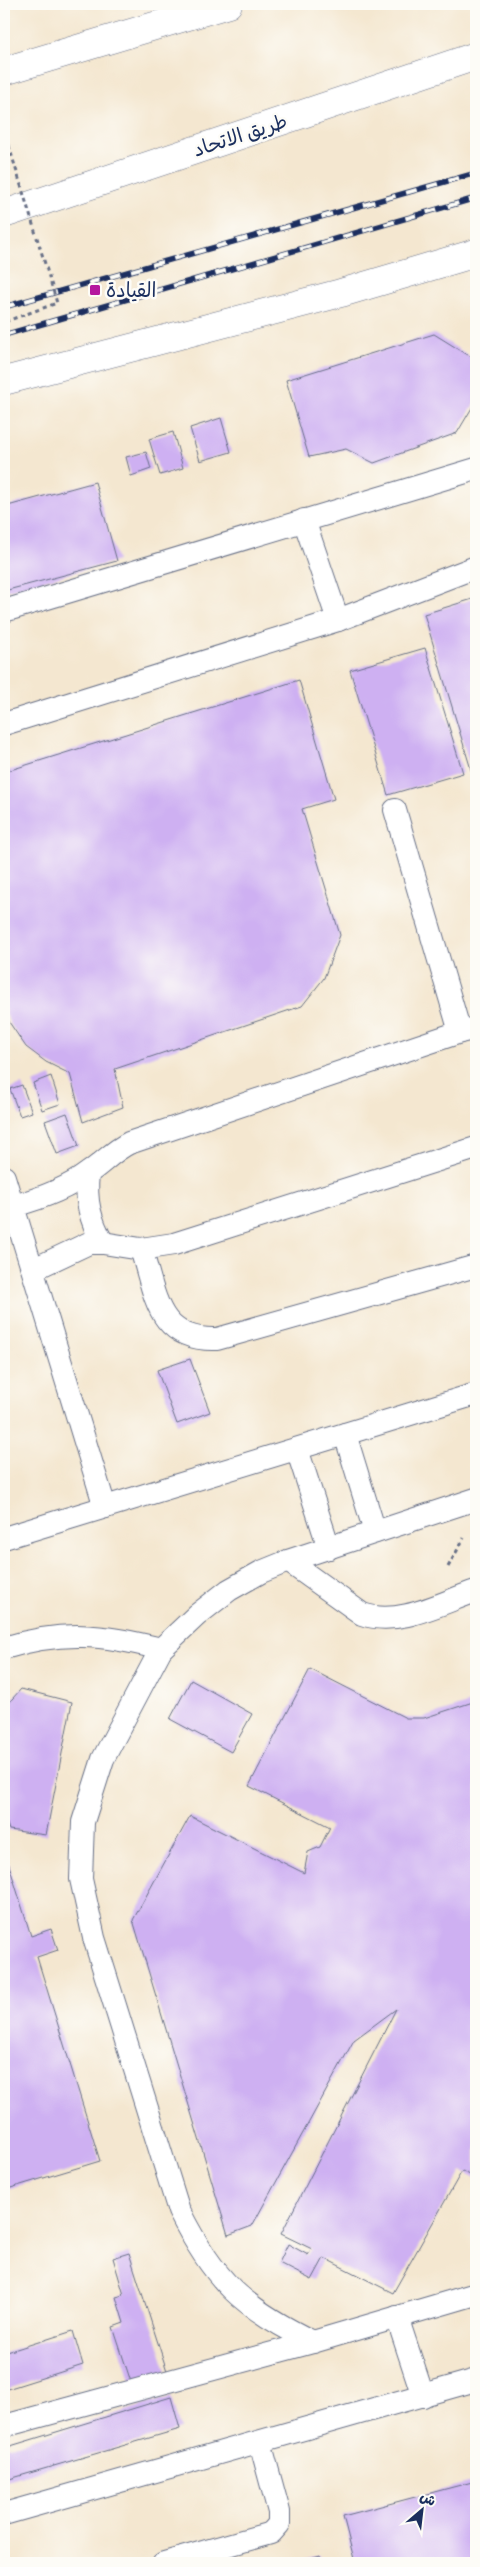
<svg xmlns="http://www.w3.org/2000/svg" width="480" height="2567" font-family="Dekko,'Playpen Sans Arabic',sans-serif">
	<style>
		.building { fill: #ceb0f2 }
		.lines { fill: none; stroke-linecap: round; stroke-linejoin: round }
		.lane-casing { stroke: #676f86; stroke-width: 24 }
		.street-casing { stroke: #676f86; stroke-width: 29 }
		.primary-casing { stroke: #676f86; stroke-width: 29 }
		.highway-casing { stroke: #676f86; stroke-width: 29 }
		.path { stroke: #676f86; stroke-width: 3; stroke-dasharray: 4 4; stroke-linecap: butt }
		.lane { stroke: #fff; stroke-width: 22 }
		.street { stroke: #fff; stroke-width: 28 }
		.primary { stroke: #fff; stroke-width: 28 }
		.highway { stroke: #fff; stroke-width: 28 }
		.rail-casing { stroke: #1b2f5e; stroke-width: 5.5 }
		.rail { stroke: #fdfcf7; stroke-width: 4; stroke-dasharray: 11; stroke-linecap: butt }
		.path-bridge { stroke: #676f86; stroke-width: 3; stroke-dasharray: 4 4; stroke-linecap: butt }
		.poi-dot { fill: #b5179e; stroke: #fdfcf7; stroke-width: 2 }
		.labels { text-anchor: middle; stroke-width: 5; stroke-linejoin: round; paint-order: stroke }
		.street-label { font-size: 20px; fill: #1b2f5e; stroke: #fdfcf7 }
		.poi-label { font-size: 20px; fill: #1b2f5e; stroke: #fdfcf7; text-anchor: start }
	</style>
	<rect width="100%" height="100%" fill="#fdfcf7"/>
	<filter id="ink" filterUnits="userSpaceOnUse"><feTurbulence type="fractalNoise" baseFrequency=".02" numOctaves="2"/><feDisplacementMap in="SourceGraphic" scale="10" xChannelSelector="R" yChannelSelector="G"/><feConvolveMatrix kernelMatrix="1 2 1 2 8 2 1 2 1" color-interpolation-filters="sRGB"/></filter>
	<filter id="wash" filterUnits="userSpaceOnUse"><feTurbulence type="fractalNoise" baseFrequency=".0096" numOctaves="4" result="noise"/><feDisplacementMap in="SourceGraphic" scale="20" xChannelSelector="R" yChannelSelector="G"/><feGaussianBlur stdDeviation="1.12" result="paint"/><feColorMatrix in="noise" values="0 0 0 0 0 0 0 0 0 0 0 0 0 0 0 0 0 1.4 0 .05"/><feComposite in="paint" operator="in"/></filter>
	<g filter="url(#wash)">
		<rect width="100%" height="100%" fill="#f4e7d0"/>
		<g id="blocks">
			<!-- building -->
			<g class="building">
				<path d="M 434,334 L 476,360 L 476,401 L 457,433 L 374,463 L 346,449 L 309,457 L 286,380 Z"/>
				<path d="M 221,418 L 231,452 L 200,461 L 190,428 Z"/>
				<path d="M 173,432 L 183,468 L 160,475 L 149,439 Z"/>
				<path d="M 146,452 L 151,469 L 131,476 L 126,457 Z"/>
				<path d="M 95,482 L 117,561 L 4,591 L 4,507 Z"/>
				<path d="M 476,598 L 476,786 L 424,614 Z"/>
				<path d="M 425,648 L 463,773 L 388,795 L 350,670 Z"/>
				<path d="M 299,680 L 334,799 L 302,809 L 340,935 L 324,978 L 302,1006 L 115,1069 L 123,1107 L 83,1122 L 70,1074 L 46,1062 L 26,1047 L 9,1022 L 4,1006 L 4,772 Z"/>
				<path d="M 51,1076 L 60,1104 L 42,1110 L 33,1083 Z"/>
				<path d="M 22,1085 L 32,1112 L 20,1116 L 10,1089 Z"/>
				<path d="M 67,1113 L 79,1146 L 57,1154 L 45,1121 Z"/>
				<path d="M 190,1359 L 210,1412 L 177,1424 L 157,1370 Z"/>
				<path d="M 310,1669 L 406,1718 L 424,1718 L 476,1701 L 476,2178 L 462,2171 L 393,2293 L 324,2258 L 312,2280 L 279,2263 L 288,2244 L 308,2255 L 312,2249 L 281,2234 L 396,2009 L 354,2040 L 252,2226 L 228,2235 L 133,1920 L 190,1816 L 304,1873 L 308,1852 L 320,1847 L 330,1827 L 249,1786 Z"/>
				<path d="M 191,1680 L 252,1714 L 231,1752 L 170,1719 Z"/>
				<path d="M 21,1689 L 72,1702 L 46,1835 L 9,1830 L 4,1815 L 4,1752 L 6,1751 L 4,1708 Z"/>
				<path d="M 4,1849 L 31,1936 L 51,1929 L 58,1950 L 37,1957 L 100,2161 L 4,2190 Z"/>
				<path d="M 129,2253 L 167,2371 L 131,2382 L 113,2327 L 124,2323 L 116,2297 L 124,2295 L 113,2258 Z"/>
				<path d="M 73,2331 L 83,2365 L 4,2390 L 4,2353 Z"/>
				<path d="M 171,2397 L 180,2429 L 6,2480 L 4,2472 L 4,2448 Z"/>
				<path d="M 476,2481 L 476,2563 L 355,2563 L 343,2516 Z"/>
				<path d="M 320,2556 L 322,2563 L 297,2563 Z"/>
			</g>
		</g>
	</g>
	<g filter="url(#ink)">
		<use href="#blocks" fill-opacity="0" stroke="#676f86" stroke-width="1"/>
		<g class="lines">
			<defs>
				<g id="lane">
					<path d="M 304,520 L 338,620"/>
					<path d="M 4,611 L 476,469"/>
					<path d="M 4,724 L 338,620 L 476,567"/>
					<path d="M 395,810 L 460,1032"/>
					<path d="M 88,1174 C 85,1200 90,1220 103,1243"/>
					<path d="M 4,1177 L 105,1507"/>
					<path d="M 13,1206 C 39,1199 67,1189 88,1173 C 103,1163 113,1151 129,1143 L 460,1032 L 476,1028"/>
					<path d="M 141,1249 C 156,1296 157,1341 217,1339 L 476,1266"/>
					<path d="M 34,1269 L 89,1243 L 103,1243 L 141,1249 L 174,1244 L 476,1148"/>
					<path d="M 345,1434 L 375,1532"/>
					<path d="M 297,1449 L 329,1548"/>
					<path d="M 476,1499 L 288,1561 L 261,1572 L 229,1590 L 197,1615 L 161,1649 L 103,1759 L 83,1822 L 81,1879 L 94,1938 L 179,2211 C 214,2281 243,2308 313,2342 L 476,2294"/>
					<path d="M 4,1538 L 476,1394"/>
					<path d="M 288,1561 L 362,1614 C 399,1627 440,1603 476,1591"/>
					<path d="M 4,1648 C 62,1630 103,1634 161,1649"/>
					<path d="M 397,2317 L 423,2396"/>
					<path d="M 4,2426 L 313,2342"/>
					<path d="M 4,2514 L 476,2380"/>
					<path d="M 164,2563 L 271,2533 L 279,2524 L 279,2512 L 260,2442"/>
				</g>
				<path id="street" d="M 4,381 L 341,293 L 476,253"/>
				<path id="primary" d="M 4,214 L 476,56"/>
				<path id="highway" d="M 4,71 L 228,4"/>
			</defs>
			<!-- lane casing -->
			<use href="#lane" class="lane-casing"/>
			<!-- street casing -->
			<use href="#street" class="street-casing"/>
			<!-- primary casing -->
			<use href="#primary" class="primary-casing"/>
			<!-- highway casing -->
			<use href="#highway" class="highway-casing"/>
			<!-- path -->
			<path class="path" d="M 448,1567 L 464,1538"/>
			<!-- lane -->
			<use href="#lane" class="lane"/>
			<!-- street -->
			<use href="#street" class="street"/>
			<!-- primary -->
			<use href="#primary" class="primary"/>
			<!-- highway -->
			<use href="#highway" class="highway"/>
			<defs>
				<g id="rail">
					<path d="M 4,307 L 476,173"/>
					<path d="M 4,335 L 476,198"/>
				</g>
			</defs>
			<!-- rail casing -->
			<use href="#rail" class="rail-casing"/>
			<!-- rail -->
			<use href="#rail" class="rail"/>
			<!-- path-bridge -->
			<path class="path-bridge" d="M 4,130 L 57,303 L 4,322"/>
		</g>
	</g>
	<!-- markers -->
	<rect class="poi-dot" x="89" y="284" width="12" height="12" rx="2.5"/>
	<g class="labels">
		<!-- street labels -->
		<g class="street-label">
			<text transform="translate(240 135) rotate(-18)" y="7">طريق الاتحاد</text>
		</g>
		<!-- poi labels -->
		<g class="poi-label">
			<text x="106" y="297">القيادة</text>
		</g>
	</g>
	<!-- margin -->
	<rect width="480" height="2567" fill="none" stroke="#fdfcf7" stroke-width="20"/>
	<!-- north arrow -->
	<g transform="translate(422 2510) rotate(28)" stroke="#fdfcf7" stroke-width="4" paint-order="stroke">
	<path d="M0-4L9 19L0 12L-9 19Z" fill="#1b2f5e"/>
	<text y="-8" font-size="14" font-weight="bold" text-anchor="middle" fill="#1b2f5e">ش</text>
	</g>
</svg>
